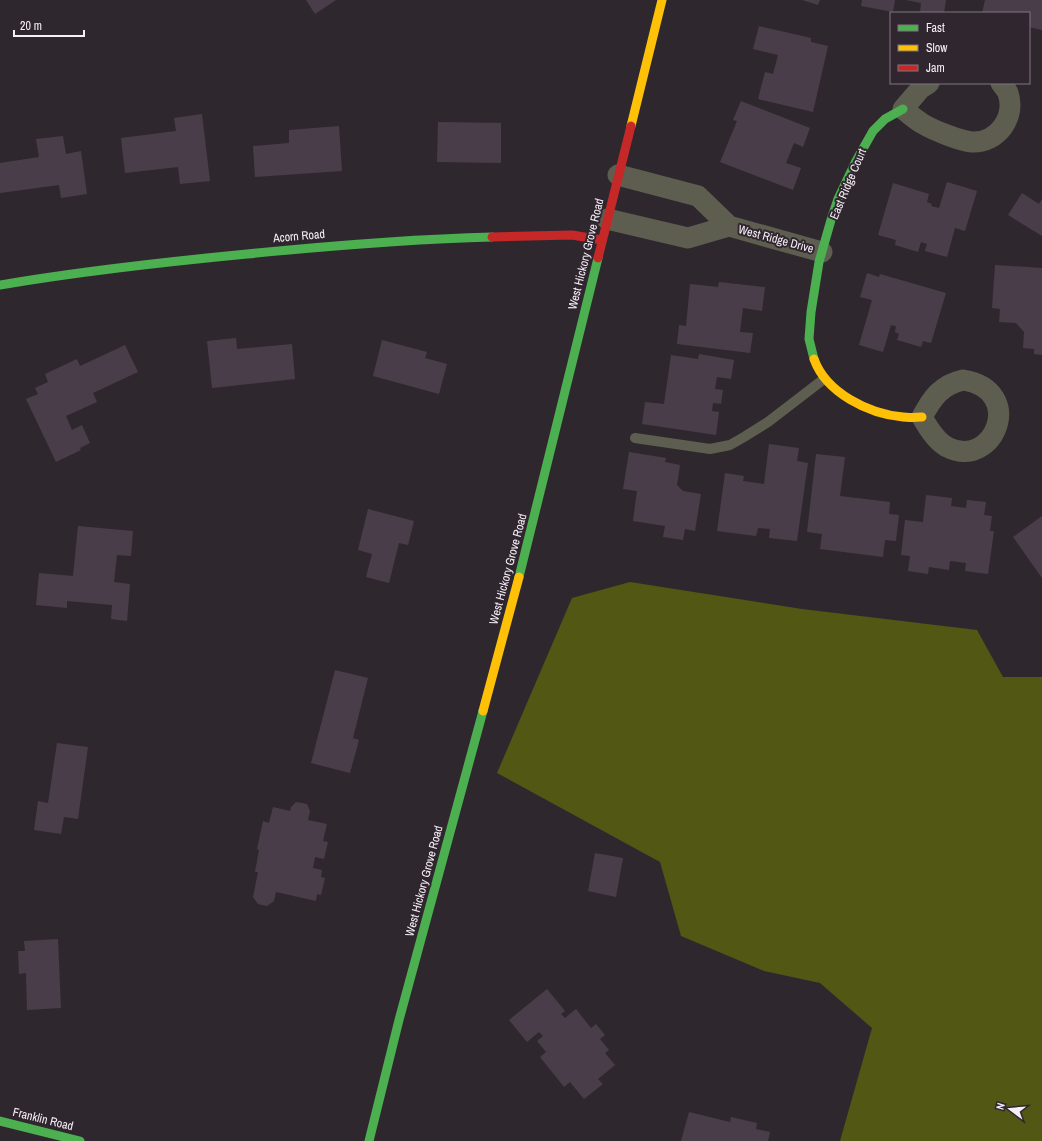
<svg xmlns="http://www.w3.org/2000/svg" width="1042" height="1141" font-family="'Archivo Narrow',sans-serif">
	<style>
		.forest { fill: #525713 }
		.building { fill: #4a3d4a }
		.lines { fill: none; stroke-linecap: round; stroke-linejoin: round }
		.lane { stroke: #5e5e50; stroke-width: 10 }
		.street { stroke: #5e5e50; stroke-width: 21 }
		.fast { stroke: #4caf50; stroke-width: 9 }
		.slow { stroke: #ffc107; stroke-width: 9 }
		.jam { stroke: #c62828; stroke-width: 9 }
		.labels { text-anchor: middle; stroke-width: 4; stroke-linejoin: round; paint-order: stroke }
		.street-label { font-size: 12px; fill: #f6eff5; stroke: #302630 }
	</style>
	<rect width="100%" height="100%" fill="#2e282e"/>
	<!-- forest -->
	<path class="forest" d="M 630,582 L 802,609 L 977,630 L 1003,677 L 1042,677 L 1042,1141 L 840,1141 L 872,1028 L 820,983 L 764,971 L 681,936 L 660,862 L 497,773 L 572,598 Z"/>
	<!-- building -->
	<g class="building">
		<path d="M 306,0 L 336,0 L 315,14 Z"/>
		<path d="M 802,0 L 820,0 L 818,5 Z"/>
		<path d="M 862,0 L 895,0 L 893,12 L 861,6 Z"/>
		<path d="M 906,0 L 946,0 L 944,13 L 920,13 L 921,3 Z"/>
		<path d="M 985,0 L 1042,0 L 1042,30 L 1029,27 L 1029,13 L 982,13 Z"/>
		<path d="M 759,26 L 811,38 L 811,42 L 828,46 L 813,112 L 758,99 L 765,72 L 773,74 L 778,55 L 753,49 Z"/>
		<path d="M 741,101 L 810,128 L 803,147 L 794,143 L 786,163 L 801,168 L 793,190 L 720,162 L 737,121 L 733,120 Z"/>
		<path d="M 202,114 L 210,181 L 180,184 L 178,167 L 125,173 L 121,138 L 176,131 L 174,118 Z"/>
		<path d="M 438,122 L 501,123 L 501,163 L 437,162 Z"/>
		<path d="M 339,126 L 342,171 L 255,177 L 253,146 L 289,143 L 289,130 Z"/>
		<path d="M 63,136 L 66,154 L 81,151 L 87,194 L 61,198 L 59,185 L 0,193 L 0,163 L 39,157 L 36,139 Z"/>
		<path d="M 947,182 L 977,191 L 965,231 L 955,228 L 947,257 L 925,251 L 927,244 L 921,242 L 918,252 L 895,245 L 896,240 L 878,235 L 893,183 L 929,194 L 927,202 L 932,204 L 931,206 L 939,208 Z"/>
		<path d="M 1022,193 L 1039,204 L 1042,199 L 1042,236 L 1008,215 Z"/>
		<path d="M 995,265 L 1042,268 L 1042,355 L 1034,354 L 1034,349 L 1023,348 L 1024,332 L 1016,323 L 999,322 L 1000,309 L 992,308 Z"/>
		<path d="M 867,273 L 879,277 L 880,274 L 946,293 L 931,343 L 923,341 L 921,347 L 897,340 L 899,334 L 895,332 L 896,326 L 891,325 L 883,352 L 859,345 L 872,300 L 860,297 Z"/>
		<path d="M 719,282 L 765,287 L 762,311 L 743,308 L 740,332 L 753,333 L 750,353 L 677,344 L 679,325 L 686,326 L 690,284 L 718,287 Z"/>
		<path d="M 236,338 L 237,349 L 292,344 L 295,379 L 212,388 L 207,341 Z"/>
		<path d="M 382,340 L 427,352 L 425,358 L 447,364 L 439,394 L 373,376 Z"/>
		<path d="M 125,345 L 138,372 L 93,393 L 97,402 L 66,416 L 72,430 L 82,425 L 90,443 L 80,448 L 81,450 L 56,462 L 26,399 L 38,394 L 35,388 L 48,382 L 45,374 L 77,359 L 80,366 Z"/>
		<path d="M 699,354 L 734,360 L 731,379 L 717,377 L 715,389 L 723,390 L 721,404 L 713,403 L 712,411 L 719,412 L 716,435 L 642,424 L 645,402 L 664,404 L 671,355 L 698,359 Z"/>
		<path d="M 769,444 L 799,448 L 797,461 L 808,463 L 797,541 L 769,538 L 770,529 L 758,528 L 756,536 L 717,531 L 725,473 L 744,476 L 743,481 L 764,484 Z"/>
		<path d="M 629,452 L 666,458 L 665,462 L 680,465 L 677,485 L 683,491 L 701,494 L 695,531 L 685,529 L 683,540 L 663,537 L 665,526 L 633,521 L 637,491 L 623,489 Z"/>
		<path d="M 816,454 L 845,457 L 840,496 L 890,502 L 889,514 L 899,515 L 896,541 L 885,540 L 883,557 L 820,549 L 822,534 L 807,532 Z"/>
		<path d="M 926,495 L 952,498 L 951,506 L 966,508 L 967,500 L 986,502 L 984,515 L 992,516 L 990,531 L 994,531 L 988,574 L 965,571 L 966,563 L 950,561 L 949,570 L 929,567 L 928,574 L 908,571 L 910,556 L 901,555 L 905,520 L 923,522 Z"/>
		<path d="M 368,509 L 414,521 L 408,545 L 399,543 L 389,583 L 366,577 L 372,554 L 358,550 Z"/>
		<path d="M 1042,516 L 1042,578 L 1013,537 Z"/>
		<path d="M 78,526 L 133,531 L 131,556 L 117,555 L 114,582 L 130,584 L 127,621 L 111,619 L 112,605 L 67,601 L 67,608 L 36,605 L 39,573 L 73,576 Z"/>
		<path d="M 335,670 L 368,678 L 353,738 L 359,740 L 350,773 L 311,763 Z"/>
		<path d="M 57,743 L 88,747 L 78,819 L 64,817 L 61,834 L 34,830 L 38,801 L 48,803 Z"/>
		<path d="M 296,802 L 307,804 L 310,811 L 308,820 L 327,824 L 323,841 L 328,842 L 324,859 L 315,857 L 313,868 L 322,870 L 321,877 L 325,878 L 321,895 L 317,894 L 316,901 L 276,892 L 274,901 L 267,906 L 258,904 L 253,897 L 258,872 L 255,872 L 259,850 L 257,849 L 263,821 L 269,823 L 273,807 L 290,811 L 291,807 Z"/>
		<path d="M 595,853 L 623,858 L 616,897 L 588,891 Z"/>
		<path d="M 58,939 L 61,1008 L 27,1010 L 26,973 L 19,974 L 18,951 L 25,951 L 24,941 Z"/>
		<path d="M 547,989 L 565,1011 L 561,1014 L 565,1018 L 576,1009 L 591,1028 L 596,1024 L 605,1035 L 600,1039 L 609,1050 L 605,1053 L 615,1065 L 598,1079 L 603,1084 L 584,1099 L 570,1082 L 564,1087 L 540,1057 L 546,1052 L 537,1041 L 543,1036 L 539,1032 L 527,1042 L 509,1020 Z"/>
		<path d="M 689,1112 L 730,1122 L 731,1117 L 757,1123 L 756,1129 L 770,1132 L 768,1141 L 681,1141 Z"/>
	</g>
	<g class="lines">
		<!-- lane -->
		<path class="lane" d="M 635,438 L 710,449 L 730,445 L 744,437 L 768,422 L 824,379"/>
		<!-- street -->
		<g class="street">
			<path d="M 929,83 L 921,88 L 903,109 C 909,114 916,120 923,124 C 933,130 960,141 972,142 C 998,143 1016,117 1008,93 C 1007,90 1003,86 1001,83"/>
			<path d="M 618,175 L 698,196 L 729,226 L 822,252"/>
			<path d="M 607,219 L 688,238 L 729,226"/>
			<path d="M 963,380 C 1027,390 994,471 947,447 C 936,441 928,428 922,417 C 932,398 941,385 963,380 Z"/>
		</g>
		<!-- fast -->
		<g class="fast">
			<path d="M 0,285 C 82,271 164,262 247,254 C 328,246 410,239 492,237"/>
			<path d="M 814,359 L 809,339 L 811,312 L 819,262 L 831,220 L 838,199 L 856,161 L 873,131 L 885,119 L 903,109"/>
			<path d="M 519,577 L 598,258"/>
			<path d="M 0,1121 L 80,1141"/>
			<path d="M 369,1141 L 399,1020 L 483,711"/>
		</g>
		<!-- slow -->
		<g class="slow">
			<path d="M 631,126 L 662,0"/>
			<path d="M 814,359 C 826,393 869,414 903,417 C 910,418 916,417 922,417"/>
			<path d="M 483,711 L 519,577"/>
		</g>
		<!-- jam -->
		<g class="jam">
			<path d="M 492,237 L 572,235 L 602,240"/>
			<path d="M 598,258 L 631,126"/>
		</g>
	</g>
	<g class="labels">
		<!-- street labels -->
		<g class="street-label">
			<text transform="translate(848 184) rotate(-67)" y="4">East Ridge Court</text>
			<text transform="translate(299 236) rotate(-5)" y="4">Acorn Road</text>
			<text transform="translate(776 239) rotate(15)" y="4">West Ridge Drive</text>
			<text transform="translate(586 254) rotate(-76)" y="4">West Hickory Grove Road</text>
			<text transform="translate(508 569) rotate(-75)" y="4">West Hickory Grove Road</text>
			<text transform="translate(424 881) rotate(-75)" y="4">West Hickory Grove Road</text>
			<text transform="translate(43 1119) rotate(14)" y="4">Franklin Road</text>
		</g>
	</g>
	<!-- legend -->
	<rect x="890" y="12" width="140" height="72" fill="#302630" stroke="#7f767f"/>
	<rect x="898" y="25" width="20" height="6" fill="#4caf50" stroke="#7f767f"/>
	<text x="926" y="32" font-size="12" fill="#f6eff5">Fast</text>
	<rect x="898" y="45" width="20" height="6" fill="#ffc107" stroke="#7f767f"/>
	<text x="926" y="52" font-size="12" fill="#f6eff5">Slow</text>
	<rect x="898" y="65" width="20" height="6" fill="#c62828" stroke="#7f767f"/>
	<text x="926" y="72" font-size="12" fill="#f6eff5">Jam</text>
	<!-- north arrow -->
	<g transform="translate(1010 1109) rotate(286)" stroke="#302630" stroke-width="3" paint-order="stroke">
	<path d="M0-3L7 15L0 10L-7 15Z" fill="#f6eff5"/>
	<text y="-6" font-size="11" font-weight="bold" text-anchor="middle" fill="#f6eff5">N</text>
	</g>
	<!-- scale -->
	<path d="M14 30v6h70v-6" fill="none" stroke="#f6eff5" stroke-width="2"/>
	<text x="20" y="30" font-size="12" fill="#f6eff5" stroke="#302630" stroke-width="3" paint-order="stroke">20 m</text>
</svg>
